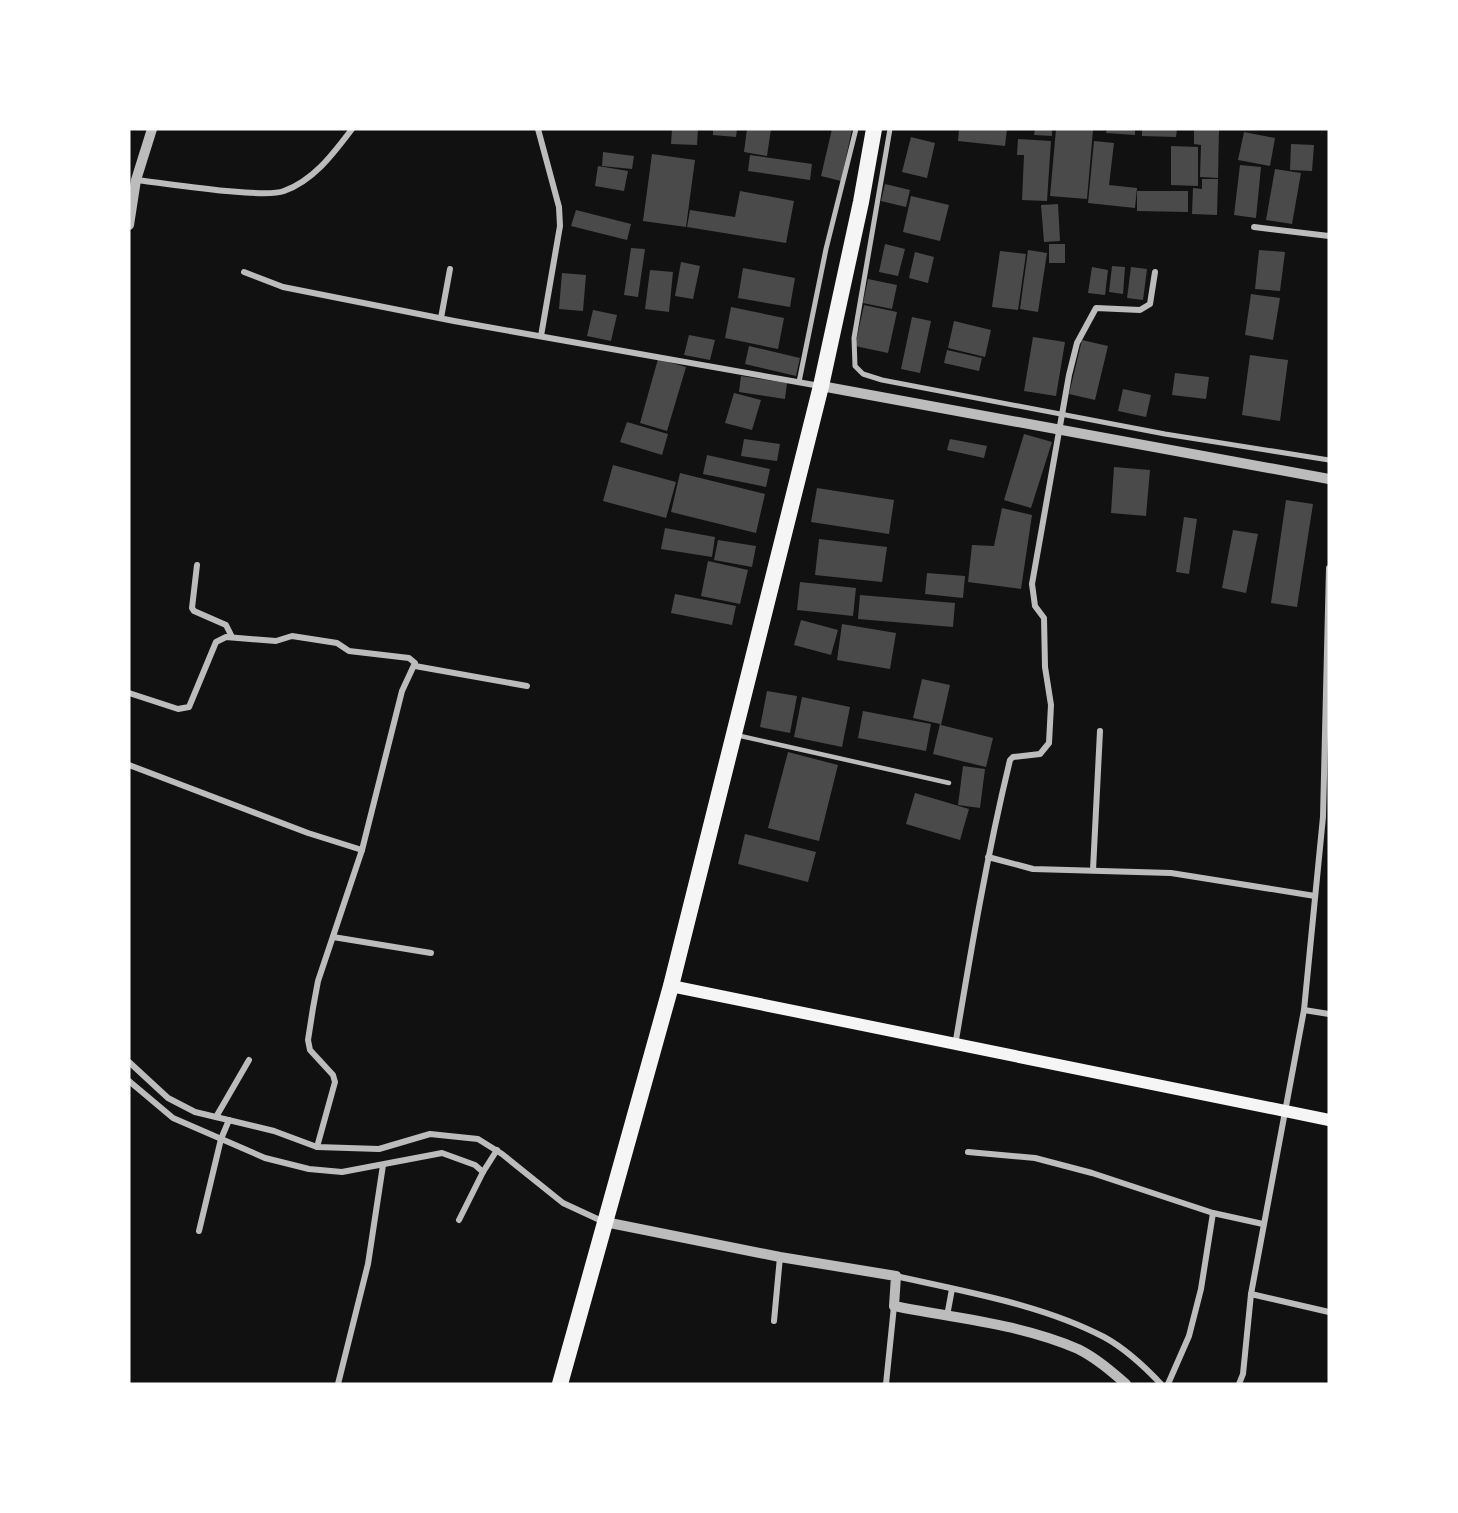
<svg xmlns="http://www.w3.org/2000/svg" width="1458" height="1513" font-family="'Archivo Narrow',sans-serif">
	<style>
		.building { fill: #4a4a4a }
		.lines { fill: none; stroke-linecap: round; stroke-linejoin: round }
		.service { stroke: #bcbcbc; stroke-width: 4.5 }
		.pedestrian { stroke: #bcbcbc; stroke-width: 5 }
		.minor { stroke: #bcbcbc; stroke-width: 6 }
		.tertiary { stroke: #bcbcbc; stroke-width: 10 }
		.secondary { stroke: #f5f5f5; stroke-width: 12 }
		.trunk { stroke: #f5f5f5; stroke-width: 16 }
	</style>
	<rect width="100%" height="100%" fill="#111"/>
	<!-- building -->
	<g class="building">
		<path d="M 672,129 L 698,129 L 697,145 L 671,144 Z"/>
		<path d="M 713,129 L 737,129 L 736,137 L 713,135 Z"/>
		<path d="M 747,129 L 771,129 L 767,156 L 744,152 Z"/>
		<path d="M 832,129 L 852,129 L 841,181 L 821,176 Z"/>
		<path d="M 959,129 L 1007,129 L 1005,146 L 958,141 Z"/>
		<path d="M 1035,129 L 1052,129 L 1052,136 L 1034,135 Z"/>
		<path d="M 1056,129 L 1093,130 L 1087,199 L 1050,196 Z"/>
		<path d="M 1107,129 L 1135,129 L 1135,135 L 1106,133 Z"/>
		<path d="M 1142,129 L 1177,129 L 1176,137 L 1142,136 Z"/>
		<path d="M 1194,129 L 1219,129 L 1218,178 L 1200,177 L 1201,145 L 1194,144 Z"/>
		<path d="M 1244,132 L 1275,138 L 1270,166 L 1238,160 Z"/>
		<path d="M 911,137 L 935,143 L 927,178 L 902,172 Z"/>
		<path d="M 1018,139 L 1051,141 L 1047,201 L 1022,200 L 1024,155 L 1017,155 Z"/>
		<path d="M 1094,141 L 1114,143 L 1109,185 L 1137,188 L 1135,208 L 1088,203 Z"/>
		<path d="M 1291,144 L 1314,145 L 1312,171 L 1290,170 Z"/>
		<path d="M 1171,146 L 1198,147 L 1198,186 L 1171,185 Z"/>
		<path d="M 603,152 L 634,156 L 632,169 L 602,166 Z"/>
		<path d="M 652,154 L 695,160 L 686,227 L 643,221 Z"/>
		<path d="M 750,155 L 812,164 L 810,180 L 748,171 Z"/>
		<path d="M 1240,165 L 1261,167 L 1256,218 L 1234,215 Z"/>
		<path d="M 598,166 L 628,171 L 624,191 L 595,186 Z"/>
		<path d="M 1275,169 L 1301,173 L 1292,224 L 1266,220 Z"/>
		<path d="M 1202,179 L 1218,179 L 1217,215 L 1192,214 L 1193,188 L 1202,189 Z"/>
		<path d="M 885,184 L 910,190 L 906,207 L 881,201 Z"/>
		<path d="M 740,191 L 794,201 L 786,243 L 687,227 L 690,210 L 735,217 Z"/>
		<path d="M 1137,191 L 1188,191 L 1188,212 L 1137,211 Z"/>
		<path d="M 911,196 L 949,205 L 940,241 L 903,232 Z"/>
		<path d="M 1058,204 L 1060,241 L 1044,242 L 1041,205 Z"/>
		<path d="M 576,210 L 631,224 L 627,240 L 571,226 Z"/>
		<path d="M 885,244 L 905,249 L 898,276 L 879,272 Z"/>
		<rect x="1049" y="244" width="16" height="19"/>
		<path d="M 631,248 L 645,249 L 638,297 L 624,295 Z"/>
		<path d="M 1028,250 L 1047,253 L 1038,312 L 1020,309 Z"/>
		<path d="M 1259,250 L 1285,252 L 1280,291 L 1255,289 Z"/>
		<path d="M 1000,251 L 1026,254 L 1018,310 L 992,307 Z"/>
		<path d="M 915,252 L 934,257 L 928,283 L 909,278 Z"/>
		<path d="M 681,262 L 700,266 L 693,299 L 675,296 Z"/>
		<path d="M 1112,266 L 1125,267 L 1123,294 L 1109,292 Z"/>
		<path d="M 1092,267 L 1108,270 L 1105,295 L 1088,293 Z"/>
		<path d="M 1131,267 L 1147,269 L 1143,300 L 1127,298 Z"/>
		<path d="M 743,268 L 795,278 L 790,307 L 738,298 Z"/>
		<path d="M 650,270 L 673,272 L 669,312 L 645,309 Z"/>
		<path d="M 562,273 L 586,275 L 583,311 L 559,309 Z"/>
		<path d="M 868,279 L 897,285 L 892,309 L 863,303 Z"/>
		<path d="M 1251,294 L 1280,298 L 1273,340 L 1245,335 Z"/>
		<path d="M 864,305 L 897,312 L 888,353 L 855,346 Z"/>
		<path d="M 731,307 L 784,318 L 778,349 L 725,338 Z"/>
		<path d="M 593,310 L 617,315 L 611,341 L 587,336 Z"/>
		<path d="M 912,317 L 931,321 L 920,373 L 901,369 Z"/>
		<path d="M 954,321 L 991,330 L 985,357 L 948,348 Z"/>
		<path d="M 689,335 L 715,340 L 710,360 L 684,355 Z"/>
		<path d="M 1033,337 L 1065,342 L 1056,396 L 1024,391 Z"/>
		<path d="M 1082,340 L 1108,346 L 1095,400 L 1069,394 Z"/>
		<path d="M 749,346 L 800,358 L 796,376 L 745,364 Z"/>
		<path d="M 947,350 L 982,358 L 979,371 L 944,363 Z"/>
		<path d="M 1250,355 L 1288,360 L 1280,421 L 1242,415 Z"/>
		<path d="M 658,359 L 686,367 L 667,431 L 640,423 Z"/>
		<path d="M 1175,373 L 1209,377 L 1206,399 L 1172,395 Z"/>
		<path d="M 741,376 L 787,383 L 785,399 L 739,392 Z"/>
		<path d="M 1123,389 L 1151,395 L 1146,417 L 1118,411 Z"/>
		<path d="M 734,393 L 761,400 L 752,430 L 725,423 Z"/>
		<path d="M 627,422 L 668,434 L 662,455 L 620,442 Z"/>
		<path d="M 1024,434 L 1052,442 L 1031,508 L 1004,500 Z"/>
		<path d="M 744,439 L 780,444 L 777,461 L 741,456 Z"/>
		<path d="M 950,439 L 987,446 L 984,458 L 947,450 Z"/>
		<path d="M 707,455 L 770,469 L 766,487 L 703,474 Z"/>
		<path d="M 613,465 L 676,482 L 666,518 L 603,501 Z"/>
		<path d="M 1114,467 L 1150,470 L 1146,516 L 1111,513 Z"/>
		<path d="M 680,473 L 765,494 L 756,533 L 671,512 Z"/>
		<path d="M 817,488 L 894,500 L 889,534 L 811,522 Z"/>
		<path d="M 1286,500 L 1313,504 L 1297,607 L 1271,603 Z"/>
		<path d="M 1002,508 L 1032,515 L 1021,589 L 968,582 L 972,545 L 994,546 Z"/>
		<path d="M 1184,517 L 1197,519 L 1189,574 L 1176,572 Z"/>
		<path d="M 665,528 L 715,537 L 712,557 L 661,549 Z"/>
		<path d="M 1233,530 L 1258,534 L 1246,593 L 1222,588 Z"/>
		<path d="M 819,539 L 887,547 L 882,582 L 815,575 Z"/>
		<path d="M 718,540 L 756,546 L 752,567 L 714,560 Z"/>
		<path d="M 708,561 L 748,570 L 740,604 L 701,596 Z"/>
		<path d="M 927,573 L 965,576 L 963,598 L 925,594 Z"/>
		<path d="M 800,582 L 856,588 L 853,616 L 797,610 Z"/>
		<path d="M 675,594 L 736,606 L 732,625 L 671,613 Z"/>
		<path d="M 860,595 L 955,603 L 953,627 L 858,619 Z"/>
		<path d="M 801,620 L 838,630 L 831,655 L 794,645 Z"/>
		<path d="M 842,624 L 896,633 L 890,669 L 837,660 Z"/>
		<path d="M 922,679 L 950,685 L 941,725 L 993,738 L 986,767 L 933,754 L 940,724 L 913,718 Z"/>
		<path d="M 767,691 L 797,696 L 790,733 L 760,727 Z"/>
		<path d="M 802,697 L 850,707 L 842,747 L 794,737 Z"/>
		<path d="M 863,711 L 931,724 L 926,751 L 858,738 Z"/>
		<path d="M 788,752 L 838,765 L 819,841 L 768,828 Z"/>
		<path d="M 963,766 L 985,769 L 980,808 L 958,805 Z"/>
		<path d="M 915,793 L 969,809 L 960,840 L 906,824 Z"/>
		<path d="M 745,834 L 816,852 L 808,882 L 738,864 Z"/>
	</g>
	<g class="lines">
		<!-- service -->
		<path class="service" d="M 736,735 L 949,783"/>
		<!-- pedestrian -->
		<g class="pedestrian">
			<path d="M 890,129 L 854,338 L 855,366 L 863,374 L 882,380 L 1165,434 L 1329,460"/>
			<path d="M 799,382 L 826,249 L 856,129"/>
		</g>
		<!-- minor -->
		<g class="minor">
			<path d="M 538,129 L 559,207 L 560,226 L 541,336"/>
			<path d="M 136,180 C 165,183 263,199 284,191 C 314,180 333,154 352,129"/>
			<path d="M 1254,227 L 1329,236"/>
			<path d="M 244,272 L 283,287 L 454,321 L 820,386"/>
			<path d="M 441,318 L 450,269"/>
			<path d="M 197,565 L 192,608 L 194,611 L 226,625 L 232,637"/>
			<path d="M 415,666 L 527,686"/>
			<path d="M 129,693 L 178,709 L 189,707 L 216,642 L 226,637 L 276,641 L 292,636 L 337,643 L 349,651 L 409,658 L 415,663 L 402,691 L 362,850 L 318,981 L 313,1008 L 308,1040 L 310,1050 L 333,1075 L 335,1082 L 317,1147"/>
			<path d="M 129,765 L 308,833 L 362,850"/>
			<path d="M 988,857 L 1033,869 L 1171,873 L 1315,896"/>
			<path d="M 1093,870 L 1100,731"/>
			<path d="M 333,937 L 431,953"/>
			<path d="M 1304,1010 L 1329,1014"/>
			<path d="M 955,1046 C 971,950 987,855 1010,760 L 1013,757 L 1040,754 L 1049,743 L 1051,705 L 1045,667 L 1044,618 L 1035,606 L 1032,584 L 1069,375 L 1077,343 L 1096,308 L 1140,310 L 1150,304 L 1155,272"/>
			<path d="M 129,1062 L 168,1098 L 195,1112 L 274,1131 L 317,1147 L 379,1149 L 430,1134 L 478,1139 L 502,1154 L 563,1203 L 604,1222"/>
			<path d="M 129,1081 L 173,1118 L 265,1158 L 309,1169 L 342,1172 L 442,1153 L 475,1165 L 483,1172 L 459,1220"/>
			<path d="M 216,1117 L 249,1060"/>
			<path d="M 968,1152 L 1035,1158 L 1092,1173 L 1213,1213"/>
			<path d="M 483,1172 L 497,1150"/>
			<path d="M 199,1231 L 221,1139 L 229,1120"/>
			<path d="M 896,1276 C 965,1292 1041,1304 1104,1337 C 1126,1349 1144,1366 1161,1384"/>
			<path d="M 1251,1294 L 1329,1312"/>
			<path d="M 947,1316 L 952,1289"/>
			<path d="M 774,1321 L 780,1257"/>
			<path d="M 338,1384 L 368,1264 L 383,1165"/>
			<path d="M 886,1384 L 894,1306"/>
			<path d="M 1168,1384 L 1189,1336 L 1201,1289 L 1213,1213 L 1263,1224"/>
			<path d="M 1239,1384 L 1243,1374 L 1251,1294 L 1304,1010 L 1323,817 L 1329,568"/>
		</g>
		<!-- tertiary -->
		<g class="tertiary">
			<path d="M 129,225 L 136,180 L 152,129"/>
			<path d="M 821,386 L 1329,479"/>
			<path d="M 605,1222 L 780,1257 L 896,1276 L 894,1306 C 954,1318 1021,1324 1078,1349 C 1096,1358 1111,1371 1126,1384"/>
		</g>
		<!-- secondary -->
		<path class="secondary" d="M 671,986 L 1329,1120"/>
		<!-- trunk -->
		<path class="trunk" d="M 560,1384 L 671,986 L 821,386 L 861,202 L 874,129"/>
	</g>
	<!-- border -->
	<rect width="1458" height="1513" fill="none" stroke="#ffffff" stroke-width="261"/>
</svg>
